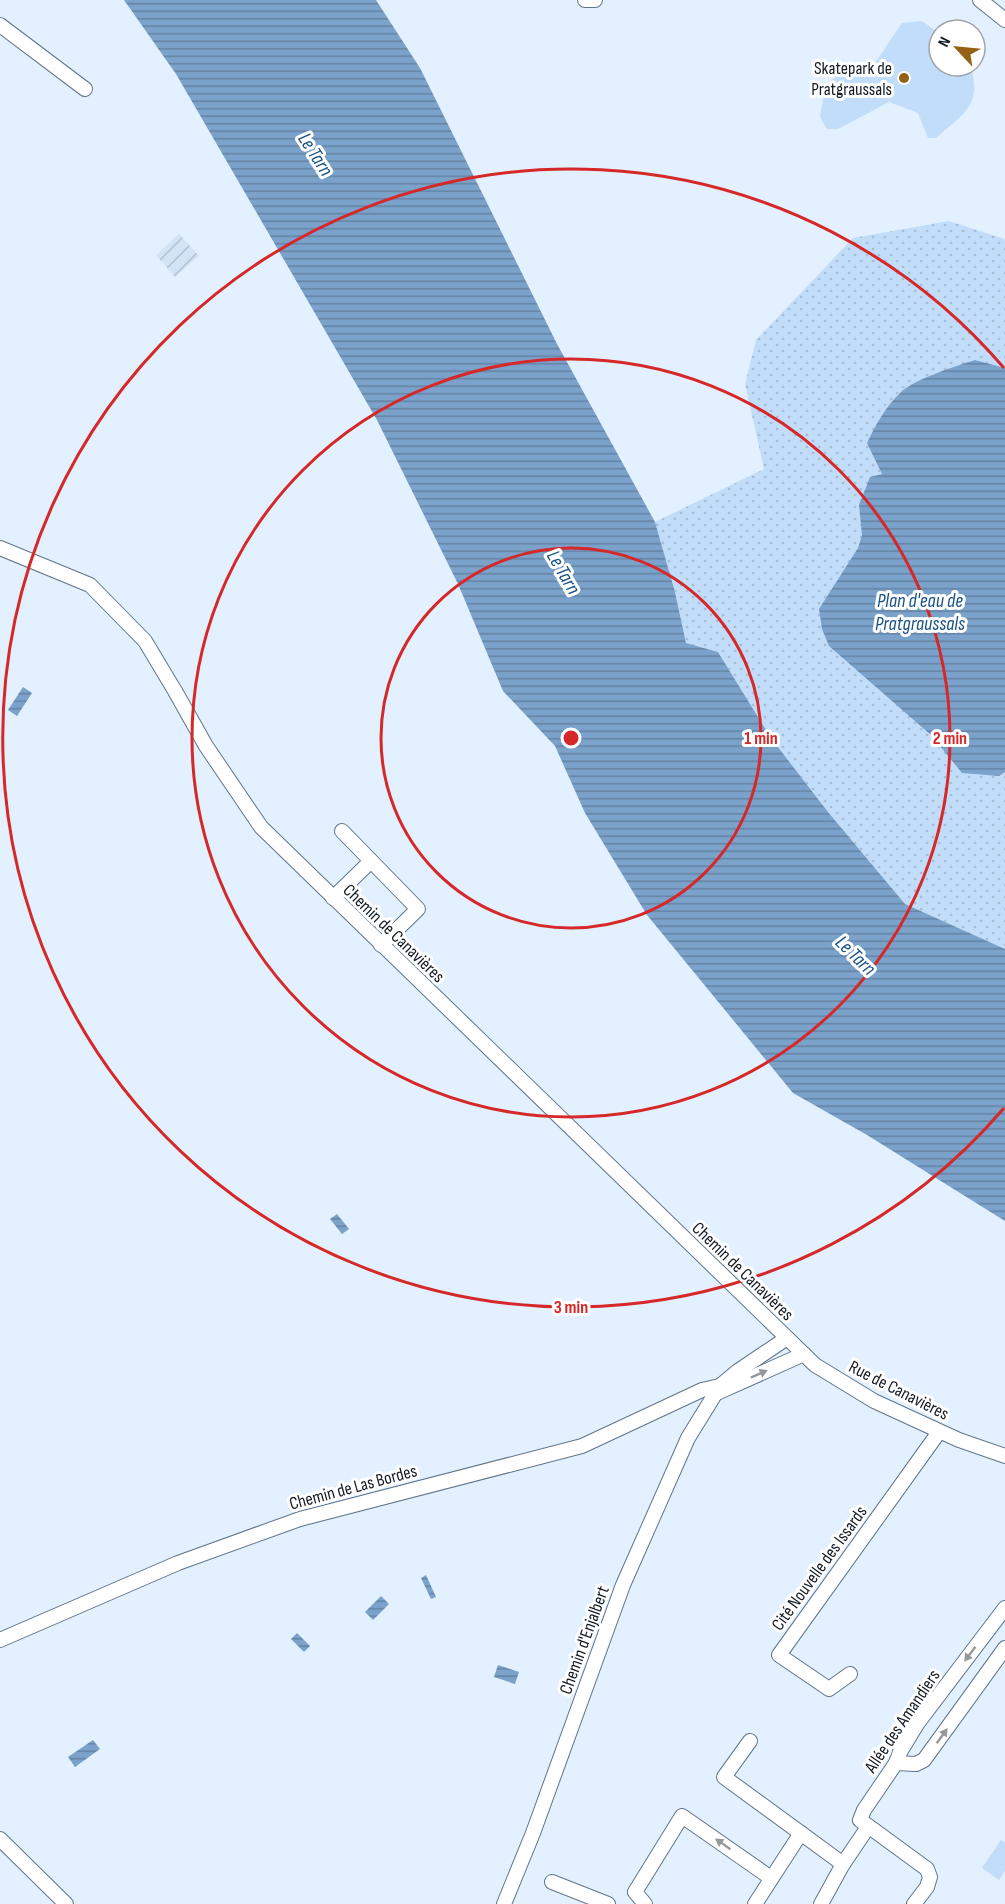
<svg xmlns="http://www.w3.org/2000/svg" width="1005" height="1904" font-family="'Sofia Sans Condensed',sans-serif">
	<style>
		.industrial { fill: url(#industrial-furrows) }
		.grass { fill: #c2ddf9 }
		.park { fill: url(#park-dots) }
		.water { fill: url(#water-rules) }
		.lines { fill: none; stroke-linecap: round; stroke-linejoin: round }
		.street-casing { stroke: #5f748a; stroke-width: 16 }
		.street { stroke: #fff; stroke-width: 14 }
		.oneway { fill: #95989c }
		.ring { fill: none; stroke: #d62828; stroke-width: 3 }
		.poi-dot { fill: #946014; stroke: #fff; stroke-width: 2 }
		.labels { text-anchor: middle; stroke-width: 6; stroke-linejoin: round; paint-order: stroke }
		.poi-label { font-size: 18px; fill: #131b24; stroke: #fff; text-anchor: end }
		.street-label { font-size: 18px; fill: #131b24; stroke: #fff }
		.water-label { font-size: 20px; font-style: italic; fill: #195286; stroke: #fff }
		.centre { fill: #d62828; stroke: #fff; stroke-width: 3 }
		.ring-label { font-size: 18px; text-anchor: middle; font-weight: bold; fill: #d62828; stroke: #fff; stroke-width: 6; stroke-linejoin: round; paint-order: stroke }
	</style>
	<defs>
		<pattern id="industrial-furrows" width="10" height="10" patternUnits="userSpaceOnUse" patternTransform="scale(1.5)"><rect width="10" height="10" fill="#d1e3f5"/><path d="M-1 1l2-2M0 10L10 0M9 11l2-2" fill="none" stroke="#b3c2d2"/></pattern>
		<pattern id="park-dots" width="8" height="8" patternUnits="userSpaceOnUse" patternTransform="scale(1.5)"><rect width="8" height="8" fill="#c2ddf9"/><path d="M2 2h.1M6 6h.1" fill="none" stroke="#a6bdd5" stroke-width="1.8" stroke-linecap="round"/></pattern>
		<pattern id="water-rules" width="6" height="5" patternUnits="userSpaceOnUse" patternTransform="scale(1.5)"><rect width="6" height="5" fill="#7ba2ca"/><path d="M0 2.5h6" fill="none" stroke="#6483a4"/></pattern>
	</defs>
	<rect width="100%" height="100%" fill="#e2f0ff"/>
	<!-- industrial -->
	<path class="industrial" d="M 179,234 L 199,256 L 175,277 L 156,255 Z"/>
	<!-- grass -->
	<g class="grass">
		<path d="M 922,21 L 939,33 L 939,66 L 970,66 C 984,104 962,115 936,138 L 928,138 L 918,113 L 889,102 L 838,129 L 827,129 L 820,117 C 828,72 830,76 873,66 L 902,23 Z"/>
		<path d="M 1001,1840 L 1005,1842 L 1005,1871 L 999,1880 L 982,1868 Z"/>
	</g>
	<!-- park -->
	<path class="park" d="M 949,221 L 1005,239 L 1005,949 L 905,904 L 828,812 L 771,738 L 718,652 L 686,643 L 675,592 L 655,522 L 764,469 L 745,384 L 756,340 L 853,238 Z"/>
	<!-- water -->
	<g class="water">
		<path d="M 124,0 L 376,0 L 420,68 L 557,344 L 655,522 L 675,592 L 686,643 L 718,652 L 771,738 L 828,812 L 905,904 L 1005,949 L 1005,1221 L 867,1135 L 793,1093 L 647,915 L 585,813 L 555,746 L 503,691 L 458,584 L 377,420 L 176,74 Z"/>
		<path d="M 975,360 L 1005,368 L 1005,772 L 999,776 L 962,773 L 931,735 L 829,646 L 822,629 L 819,609 L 858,548 L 862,535 L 859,505 L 870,477 L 882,474 L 867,443 C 876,424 886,406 901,392 C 915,379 956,366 975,360 Z"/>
		<path d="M 23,687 L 32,693 L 17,716 L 8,710 Z"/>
		<path d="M 337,1214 L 349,1229 L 342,1234 L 330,1219 Z"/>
		<path d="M 426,1575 L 436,1597 L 431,1599 L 421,1578 Z"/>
		<path d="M 381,1596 L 389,1604 L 373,1620 L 365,1612 Z"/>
		<path d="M 297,1633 L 310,1646 L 304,1652 L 291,1639 Z"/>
		<path d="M 498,1665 L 519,1672 L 515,1684 L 494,1677 Z"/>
		<path d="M 93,1740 L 100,1749 L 75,1767 L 68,1757 Z"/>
	</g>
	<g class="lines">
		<defs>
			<g id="street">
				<path d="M 585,0 L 595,0"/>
				<path d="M 980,0 L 1005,20"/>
				<path d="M 0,25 L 85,89"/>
				<path d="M 0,548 L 90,585 L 145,641 L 175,691 L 206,746 L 261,827 L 815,1365 L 874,1401 L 959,1440 L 1005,1456"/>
				<path d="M 342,831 L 418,909 L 381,945"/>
				<path d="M 333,898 L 371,861"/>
				<path d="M 719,1392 L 804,1354"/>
				<path d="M 0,1640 L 178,1563 L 300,1519 L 582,1446 L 702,1390 L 720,1386"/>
				<path d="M 850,1674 L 829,1689 L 779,1655 L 939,1432"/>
				<path d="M 750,1741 L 724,1777 L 843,1864"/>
				<path d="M 896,1763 L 916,1764 L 924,1760 L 1005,1648"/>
				<path d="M 0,1839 L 66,1904"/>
				<path d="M 552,1882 L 608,1904"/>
				<path d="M 504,1904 L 533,1833 L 623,1585 L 688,1438 L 720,1386 L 738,1371 L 787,1338"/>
				<path d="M 645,1904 L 635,1892 L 682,1816 L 771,1878"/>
				<path d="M 755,1904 L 801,1833"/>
				<path d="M 821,1904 L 843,1864 L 868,1827"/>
				<path d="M 914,1904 L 927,1887 L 930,1877 L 927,1869 L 860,1820 L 864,1810 L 896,1763 L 900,1752 L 917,1724 L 1005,1608"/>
			</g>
		</defs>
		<!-- street casing -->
		<use href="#street" class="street-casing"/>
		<!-- street -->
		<use href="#street" class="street"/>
	</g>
	<!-- one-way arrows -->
	<defs><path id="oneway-solid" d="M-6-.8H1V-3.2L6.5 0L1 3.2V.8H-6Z" transform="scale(1.5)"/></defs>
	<g class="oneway">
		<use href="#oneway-solid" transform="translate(759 1374) rotate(-24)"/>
		<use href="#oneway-solid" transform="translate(970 1654) rotate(127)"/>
		<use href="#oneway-solid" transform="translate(942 1736) rotate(-54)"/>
		<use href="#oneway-solid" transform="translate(723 1844) rotate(-145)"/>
	</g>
	<!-- distance rings -->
	<g class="ring">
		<circle cx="571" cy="738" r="190"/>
		<circle cx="571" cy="738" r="379"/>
		<path d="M1004 1108A569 569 0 1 1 1004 368"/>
	</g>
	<!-- markers -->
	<circle class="poi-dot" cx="904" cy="78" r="6"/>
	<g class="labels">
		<!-- poi labels -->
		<g class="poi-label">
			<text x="892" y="74">Skatepark de<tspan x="892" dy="21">Pratgraussals</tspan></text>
		</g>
		<!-- street labels -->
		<g class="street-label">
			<text transform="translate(394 933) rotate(44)" y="6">Chemin de Canavières</text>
			<text transform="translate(743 1271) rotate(44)" y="6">Chemin de Canavières</text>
			<text transform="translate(899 1390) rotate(27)" y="6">Rue de Canavières</text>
			<text transform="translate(353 1487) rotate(-15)" y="6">Chemin de Las Bordes</text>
			<text transform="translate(819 1568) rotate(-54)" y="6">Cité Nouvelle des Issards</text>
			<text transform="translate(584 1640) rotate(-70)" y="6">Chemin d'Enjalbert</text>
			<text transform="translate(902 1721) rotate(-56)" y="6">Allée des Amandiers</text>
		</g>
		<!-- water labels -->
		<g class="water-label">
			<text transform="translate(316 154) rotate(57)" y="7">Le Tarn</text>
			<text transform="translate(564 572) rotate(60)" y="7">Le Tarn</text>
			<text x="920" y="607">Plan d'eau de<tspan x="920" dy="23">Pratgraussals</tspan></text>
			<text transform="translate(856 955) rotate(44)" y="7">Le Tarn</text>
		</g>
	</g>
	<circle cx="571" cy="738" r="9" class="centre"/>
	<g class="ring-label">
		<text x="761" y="744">1 min</text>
		<text x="950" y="744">2 min</text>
		<text x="571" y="1313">3 min</text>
	</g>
	<!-- north arrow -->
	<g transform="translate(957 48) rotate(296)"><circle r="28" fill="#ffffff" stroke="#a1a4a7" stroke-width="1.5"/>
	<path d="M0-4.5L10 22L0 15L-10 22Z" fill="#946014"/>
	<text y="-9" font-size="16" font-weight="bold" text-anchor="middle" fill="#131b24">N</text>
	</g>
</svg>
